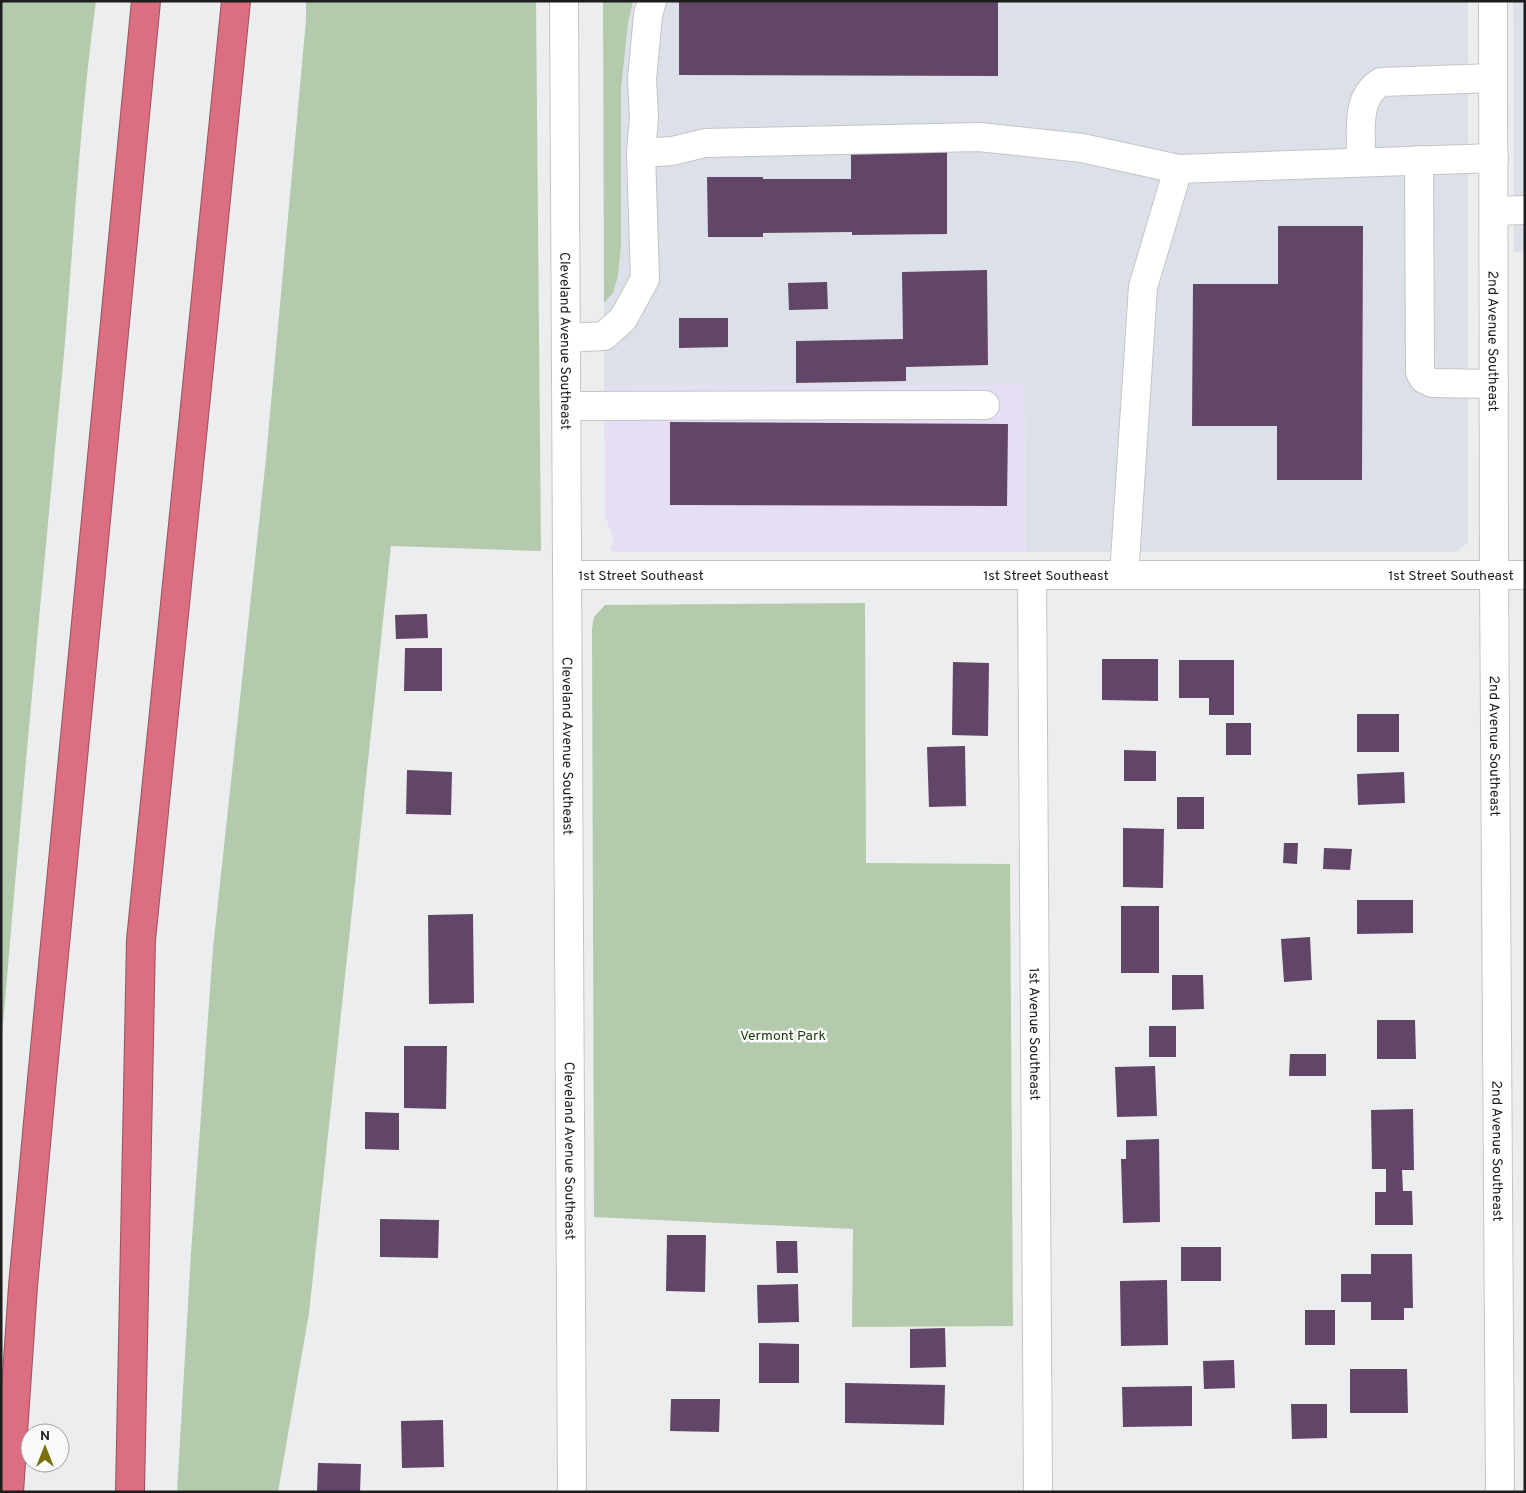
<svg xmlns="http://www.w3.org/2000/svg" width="1526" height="1493" font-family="Overpass,sans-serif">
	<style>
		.commercial { fill: #e6dff4 }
		.built { fill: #dce0e8 }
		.green { fill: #b3cbac }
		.building { fill: #624667 }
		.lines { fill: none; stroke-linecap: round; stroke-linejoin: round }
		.minor-casing { stroke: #c4c5c6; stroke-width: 30 }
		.highway-casing { stroke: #98525e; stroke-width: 30 }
		.minor { stroke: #fff; stroke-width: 28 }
		.highway { stroke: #db6f81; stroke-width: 28 }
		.labels { text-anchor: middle; stroke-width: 5; stroke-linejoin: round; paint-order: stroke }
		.street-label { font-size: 14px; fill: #1d1d1d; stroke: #fafafb }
		.park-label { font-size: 14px; fill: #173e07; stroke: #fafafb }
	</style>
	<rect width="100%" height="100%" fill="#ecedee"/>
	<!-- commercial -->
	<path class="commercial" d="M 604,385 L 1025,385 L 1026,552 L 617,552 L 610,550 L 614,540 L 605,516 Z"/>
	<!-- built -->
	<g class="built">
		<path d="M 633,1 L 1468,1 L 1468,542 L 1458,551 L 1450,552 L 1026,552 L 1025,385 L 604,385 L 604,303 L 613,293 L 621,246 L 621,89 L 628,23 Z"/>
		<path d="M 1513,1 L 1525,1 L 1525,252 L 1514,252 Z"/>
	</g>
	<!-- green -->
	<g class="green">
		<path d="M 1,1 L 96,1 C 80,118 74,236 64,354 C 42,586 20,817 1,1049 Z"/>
		<path d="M 306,1 L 536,1 L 541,551 L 391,546 L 309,1313 L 278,1492 L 177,1492 L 191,1253 L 213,948 L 266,458 L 306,20 Z"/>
		<path d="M 603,1 L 633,1 L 628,23 L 621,89 L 621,246 L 618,275 L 613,293 L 604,303 Z"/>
		<path d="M 865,603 L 866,863 L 1010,864 L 1013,1326 L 852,1327 L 853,1229 L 594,1217 L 592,628 L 594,617 L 605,605 Z"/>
	</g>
	<!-- building -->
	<g class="building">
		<path d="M 679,1 L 998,1 L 998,76 L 679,75 Z"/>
		<path d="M 947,152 L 947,234 L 852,235 L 852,232 L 763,233 L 763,237 L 708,237 L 707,177 L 763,177 L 763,179 L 851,179 L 851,153 Z"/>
		<path d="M 1278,226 L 1363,226 L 1362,480 L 1277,480 L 1277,426 L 1192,426 L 1193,284 L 1278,284 Z"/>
		<path d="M 987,270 L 988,365 L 906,367 L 906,381 L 796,383 L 796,341 L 903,339 L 902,272 Z"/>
		<path d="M 827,282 L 828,309 L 789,310 L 788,283 Z"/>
		<path d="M 679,318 L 728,318 L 728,347 L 679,348 Z"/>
		<path d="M 670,422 L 1008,424 L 1007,506 L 670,505 Z"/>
		<path d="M 427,614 L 428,638 L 396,639 L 395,615 Z"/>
		<path d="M 405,648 L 442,648 L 442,691 L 404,691 Z"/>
		<path d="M 1102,659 L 1158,659 L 1158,701 L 1102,700 Z"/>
		<path d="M 1179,660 L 1234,660 L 1234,715 L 1209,715 L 1209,698 L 1179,698 Z"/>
		<path d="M 953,662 L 989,663 L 988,736 L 952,735 Z"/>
		<rect x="1357" y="714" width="42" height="38"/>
		<rect x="1226" y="723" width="25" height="32"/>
		<path d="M 965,746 L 966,806 L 929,807 L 927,747 Z"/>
		<path d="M 1124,750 L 1156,751 L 1156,781 L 1124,781 Z"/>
		<path d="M 407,770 L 452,772 L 451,815 L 406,814 Z"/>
		<path d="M 1404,772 L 1405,803 L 1358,805 L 1357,774 Z"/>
		<rect x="1177" y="797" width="27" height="32"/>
		<path d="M 1123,828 L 1164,829 L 1163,888 L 1123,887 Z"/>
		<path d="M 1284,843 L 1298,843 L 1297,864 L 1283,863 Z"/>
		<path d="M 1324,848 L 1352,849 L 1350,870 L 1323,869 Z"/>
		<path d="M 1357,900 L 1413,900 L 1413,933 L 1357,934 Z"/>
		<rect x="1121" y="906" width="38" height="67"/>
		<path d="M 473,914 L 474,1003 L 429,1004 L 428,915 Z"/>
		<path d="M 1310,937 L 1312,980 L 1284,982 L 1281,939 Z"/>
		<path d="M 1172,975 L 1203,975 L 1204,1009 L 1172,1010 Z"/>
		<path d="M 1377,1020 L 1415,1020 L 1416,1059 L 1377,1059 Z"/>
		<rect x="1149" y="1026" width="27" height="31"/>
		<path d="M 404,1046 L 447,1046 L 446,1109 L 404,1108 Z"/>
		<path d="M 1290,1054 L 1326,1054 L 1326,1076 L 1289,1076 Z"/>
		<path d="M 1155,1066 L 1157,1116 L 1117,1117 L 1115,1067 Z"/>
		<path d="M 1413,1109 L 1414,1170 L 1402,1170 L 1403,1191 L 1412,1191 L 1413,1225 L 1375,1225 L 1375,1192 L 1386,1192 L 1386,1169 L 1372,1169 L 1371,1110 Z"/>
		<path d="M 365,1112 L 399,1113 L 399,1150 L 365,1149 Z"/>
		<path d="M 1159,1139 L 1160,1222 L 1123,1223 L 1121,1159 L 1126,1159 L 1126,1140 Z"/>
		<path d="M 380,1219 L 439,1220 L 438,1258 L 380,1257 Z"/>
		<path d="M 667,1235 L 706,1235 L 705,1292 L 666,1291 Z"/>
		<path d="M 776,1241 L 797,1241 L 798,1273 L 777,1273 Z"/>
		<rect x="1181" y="1247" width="40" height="34"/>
		<path d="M 1371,1254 L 1412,1254 L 1413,1308 L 1404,1308 L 1404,1320 L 1371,1320 L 1371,1302 L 1341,1302 L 1341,1274 L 1371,1274 Z"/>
		<path d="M 1167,1280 L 1168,1345 L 1121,1346 L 1120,1281 Z"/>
		<path d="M 798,1284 L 799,1322 L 758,1323 L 757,1285 Z"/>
		<rect x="1305" y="1310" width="30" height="35"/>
		<path d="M 945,1328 L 946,1367 L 910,1368 L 910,1329 Z"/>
		<path d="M 759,1343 L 799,1344 L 799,1383 L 759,1383 Z"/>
		<path d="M 1234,1360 L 1235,1388 L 1204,1389 L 1203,1361 Z"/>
		<path d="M 1350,1369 L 1407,1369 L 1408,1413 L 1350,1413 Z"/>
		<path d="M 845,1383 L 945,1385 L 944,1425 L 845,1423 Z"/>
		<path d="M 1192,1386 L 1192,1426 L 1123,1427 L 1122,1387 Z"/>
		<path d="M 671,1399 L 720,1399 L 719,1432 L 670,1431 Z"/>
		<path d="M 1291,1404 L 1327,1404 L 1327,1438 L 1292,1439 Z"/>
		<path d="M 443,1420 L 444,1467 L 402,1468 L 401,1421 Z"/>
		<path d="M 318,1463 L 361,1464 L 360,1492 L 317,1492 Z"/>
	</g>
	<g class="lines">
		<defs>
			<g id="minor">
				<path id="s1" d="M 564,1 L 572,1492"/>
				<path id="s2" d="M 1493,1 L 1494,575 L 1500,1492"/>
				<path d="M 641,153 L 644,117 L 642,79 L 648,15 L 652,1"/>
				<path d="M 1419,160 L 1420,372 L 1424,379 L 1432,383 L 1494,384"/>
				<path d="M 1361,162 C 1362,134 1354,98 1381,82 L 1493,78"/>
				<path d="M 1494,211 L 1525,210"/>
				<path d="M 567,338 L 604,336 L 623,319 L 645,279 L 641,153 L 672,151 L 705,143 L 979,137 L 1082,148 L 1178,169 L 1494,158"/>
				<path d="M 567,406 L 985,405"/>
				<path id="s3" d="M 567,575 L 1525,575"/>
				<path id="s4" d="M 1032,575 L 1038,1492"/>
				<path d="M 1124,575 L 1143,287 L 1178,169"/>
			</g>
			<g id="highway">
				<path d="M 9,1492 L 23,1286 L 42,1079 L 146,1"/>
				<path d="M 130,1492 L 141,940 L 236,1"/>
			</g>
		</defs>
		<!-- minor casing -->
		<use href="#minor" class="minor-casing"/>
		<!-- highway casing -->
		<use href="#highway" class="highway-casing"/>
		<!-- minor -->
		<use href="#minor" class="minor"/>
		<!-- highway -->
		<use href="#highway" class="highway"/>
	</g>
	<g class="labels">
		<!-- street labels -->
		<g class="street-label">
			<text dy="5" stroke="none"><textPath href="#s1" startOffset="340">Cleveland Avenue Southeast</textPath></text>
			<text dy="5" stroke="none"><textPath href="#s2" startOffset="340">2nd Avenue Southeast</textPath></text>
			<text dy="5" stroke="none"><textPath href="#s3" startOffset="74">1st Street Southeast</textPath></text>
			<text dy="5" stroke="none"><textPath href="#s3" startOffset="479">1st Street Southeast</textPath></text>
			<text dy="5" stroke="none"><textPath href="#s3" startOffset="884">1st Street Southeast</textPath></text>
			<text dy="5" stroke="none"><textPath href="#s1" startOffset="745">Cleveland Avenue Southeast</textPath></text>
			<text dy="5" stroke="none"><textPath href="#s2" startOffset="745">2nd Avenue Southeast</textPath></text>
			<text dy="5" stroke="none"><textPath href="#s4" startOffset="459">1st Avenue Southeast</textPath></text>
			<text dy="5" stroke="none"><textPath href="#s1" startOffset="1150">Cleveland Avenue Southeast</textPath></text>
			<text dy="5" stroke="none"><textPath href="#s2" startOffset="1150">2nd Avenue Southeast</textPath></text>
		</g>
		<!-- park labels -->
		<g class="park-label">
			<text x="783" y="1040">Vermont Park</text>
		</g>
	</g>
	<!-- border -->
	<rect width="1526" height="1493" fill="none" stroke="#1d1d1d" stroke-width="5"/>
	<!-- north arrow -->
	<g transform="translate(45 1448)"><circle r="24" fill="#fafafb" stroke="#a2a2a2"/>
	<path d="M0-4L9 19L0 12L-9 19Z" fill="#776f0e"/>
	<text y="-8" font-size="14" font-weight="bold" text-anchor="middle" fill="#1d1d1d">N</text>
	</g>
</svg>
